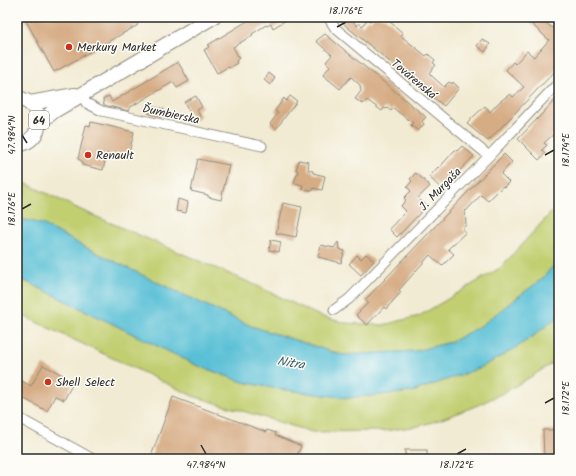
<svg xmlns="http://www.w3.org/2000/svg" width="576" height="476" font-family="Kalam,sans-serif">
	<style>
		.green { fill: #c1cf71; stroke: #767d4e }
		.water { fill: #59bfd6; stroke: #427580 }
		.building { fill: #d6ac84 }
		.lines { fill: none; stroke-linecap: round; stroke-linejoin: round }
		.street-casing { stroke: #8e8b7f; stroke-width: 11 }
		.primary-casing { stroke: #8e8b7f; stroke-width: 16 }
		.street { stroke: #fff; stroke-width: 9 }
		.primary { stroke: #fff; stroke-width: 14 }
		.ticks { fill: none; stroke: #2b2b2b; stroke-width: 1.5 }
		.poi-dot { fill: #c8321e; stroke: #fdfcf7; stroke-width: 1.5 }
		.labels { text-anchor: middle; stroke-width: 3; stroke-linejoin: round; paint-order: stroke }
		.shield { fill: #fdfcf7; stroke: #6a6a68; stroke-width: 1 }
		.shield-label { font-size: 11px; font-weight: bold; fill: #2b2b2b }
		.poi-label { font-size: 12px; fill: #2b2b2b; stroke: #fdfcf7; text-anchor: start }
		.street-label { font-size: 12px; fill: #2b2b2b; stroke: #fdfcf7 }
		.water-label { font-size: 13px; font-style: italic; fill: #3b5f67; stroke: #fdfcf7 }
		.neatline { fill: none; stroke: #2b2b2b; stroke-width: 1.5 }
		.ticks-label { font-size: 10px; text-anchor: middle; fill: #2b2b2b }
	</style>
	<rect width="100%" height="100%" fill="#fdfcf7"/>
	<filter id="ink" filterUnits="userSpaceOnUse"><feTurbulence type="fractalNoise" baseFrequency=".025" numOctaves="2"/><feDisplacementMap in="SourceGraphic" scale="8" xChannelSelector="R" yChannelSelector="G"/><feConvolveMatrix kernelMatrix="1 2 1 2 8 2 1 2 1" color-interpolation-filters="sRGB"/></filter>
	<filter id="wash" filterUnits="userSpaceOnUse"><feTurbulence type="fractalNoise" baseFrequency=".012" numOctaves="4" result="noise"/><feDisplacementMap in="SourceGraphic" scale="16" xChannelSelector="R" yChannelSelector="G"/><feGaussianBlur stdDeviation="0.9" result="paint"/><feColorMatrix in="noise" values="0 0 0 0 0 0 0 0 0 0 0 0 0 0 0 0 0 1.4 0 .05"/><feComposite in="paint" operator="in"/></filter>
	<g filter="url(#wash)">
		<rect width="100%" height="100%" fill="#f2ebd3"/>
		<!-- green -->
		<g class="green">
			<path d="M 17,179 L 83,211 L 253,284 L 322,317 L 346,323 L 383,325 L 419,316 L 500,268 L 559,204 L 559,259 L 542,279 L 515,299 L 482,325 L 451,342 L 415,351 L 342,355 L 251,326 L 173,290 L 85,247 L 42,224 L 17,218 Z"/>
			<path d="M 17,277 L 196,365 L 243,382 L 278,389 L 348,398 L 412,392 L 480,368 L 509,352 L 532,337 L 559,316 L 559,359 L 524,381 L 501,394 L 478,405 L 442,419 L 419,426 L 384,431 L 312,432 L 193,396 L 17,313 Z"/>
		</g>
		<!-- water -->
		<path class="water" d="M 17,218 L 42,224 L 85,247 L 173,290 L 251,326 L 342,355 L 415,351 L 451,342 L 482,325 L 515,299 L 542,279 L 559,259 L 559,316 L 532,337 L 509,352 L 480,368 L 412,392 L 348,398 L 278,389 L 243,382 L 196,365 L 17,277 Z"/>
		<g id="blocks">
			<!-- building -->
			<g class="building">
				<path d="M 24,17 L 134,17 L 138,25 L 54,72 Z"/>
				<path d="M 254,17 L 291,17 L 273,28 L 271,24 L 267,26 L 266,25 L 252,34 L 253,35 L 233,47 L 239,58 L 236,61 L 237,63 L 229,68 L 228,67 L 217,73 L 204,50 L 209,47 L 208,45 Z"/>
				<path d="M 347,17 L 350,17 L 357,26 L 359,23 L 362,26 L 368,19 L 370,21 L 374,17 L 384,17 L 403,33 L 401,36 L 426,56 L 428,54 L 435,60 L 433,63 L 436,65 L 429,73 L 432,76 L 444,87 L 449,82 L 452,84 L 453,82 L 459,88 L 444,106 L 346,26 L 342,21 Z"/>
				<path d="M 524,17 L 538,17 L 554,29 L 559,21 L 559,39 L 554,47 L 559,52 L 559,67 L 488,141 L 467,124 L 472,118 L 485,106 L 490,112 L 498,103 L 510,94 L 513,97 L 524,87 L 506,70 L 513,62 L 515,64 L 527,51 L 534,57 L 549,40 Z"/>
				<path d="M 325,34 L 426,117 L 422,121 L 424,124 L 418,131 L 411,125 L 413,123 L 393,108 L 391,111 L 387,108 L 386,109 L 384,108 L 382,111 L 367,100 L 363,104 L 355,99 L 361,91 L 360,85 L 351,77 L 340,89 L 323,75 L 330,66 L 326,62 L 332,55 L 316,41 Z"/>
				<path d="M 482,39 L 490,44 L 485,52 L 477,46 Z"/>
				<path d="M 178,62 L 189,81 L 177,88 L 173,82 L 129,108 L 129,111 L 104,105 L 103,99 L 109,96 L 112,102 Z"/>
				<path d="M 269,73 L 275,78 L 270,85 L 264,80 Z"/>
				<path d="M 196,96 L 202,107 L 197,110 L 200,116 L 194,120 L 184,102 Z"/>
				<path d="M 290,96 L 297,101 L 276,129 L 270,124 L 278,113 L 275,111 L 284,98 L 286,101 Z"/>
				<path d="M 559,96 L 559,123 L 553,129 L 556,132 L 544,143 L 547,145 L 542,150 L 545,153 L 539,160 L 518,139 Z"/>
				<path d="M 150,106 L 164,109 L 162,117 L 148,113 Z"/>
				<path d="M 91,122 L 134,132 L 128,158 L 107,153 L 103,170 L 82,165 L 82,161 L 78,159 L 86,125 L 90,126 Z"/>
				<path d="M 462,146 L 474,156 L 442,189 L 429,177 L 438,167 L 439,168 L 455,150 L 457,151 Z"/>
				<path d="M 504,154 L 512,162 L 501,174 L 509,182 L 504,187 L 503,186 L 488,201 L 481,195 L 466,211 L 465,210 L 466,225 L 462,229 L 466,232 L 448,249 L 454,254 L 442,266 L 430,255 L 399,290 L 401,292 L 386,309 L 384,307 L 367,325 L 356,315 L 368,303 L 365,300 Z"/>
				<path d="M 198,159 L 229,165 L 221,200 L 208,197 L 208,195 L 191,191 Z"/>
				<path d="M 299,160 L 309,162 L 308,170 L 313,171 L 313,173 L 325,176 L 322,190 L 313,188 L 313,191 L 302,189 L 303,185 L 294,183 L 298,171 L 296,170 Z"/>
				<path d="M 416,173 L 430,186 L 418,198 L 427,206 L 397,237 L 389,229 L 406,211 L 401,206 L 406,200 L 404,198 L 411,191 L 407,187 L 412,181 L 410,179 Z"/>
				<path d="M 178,199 L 188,202 L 186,213 L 176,211 Z"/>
				<path d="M 283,203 L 302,207 L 296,237 L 276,233 Z"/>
				<path d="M 271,240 L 281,242 L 279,252 L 269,250 Z"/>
				<path d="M 338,242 L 339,249 L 345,251 L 341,263 L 318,257 L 321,245 L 334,248 Z"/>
				<path d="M 366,254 L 374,261 L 361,275 L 349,264 L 357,255 L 361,259 Z"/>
				<path d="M 43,365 L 65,376 L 64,378 L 66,380 L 65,382 L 72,385 L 64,400 L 55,396 L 47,411 L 17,395 L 17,385 L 20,380 L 31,386 Z"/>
				<path d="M 173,397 L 266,432 L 267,430 L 276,433 L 275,435 L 301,446 L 296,459 L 150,459 Z"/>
				<path d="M 543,430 L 559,430 L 559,459 L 544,459 Z"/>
				<rect x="405" y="450" width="22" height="9"/>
			</g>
		</g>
	</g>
	<g filter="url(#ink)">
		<use href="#blocks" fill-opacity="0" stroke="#8e8b7f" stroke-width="1"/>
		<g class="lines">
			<defs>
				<g id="street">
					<path d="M 328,17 L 335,28 L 489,156"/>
					<path d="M 82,94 L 86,103 L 102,111 L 262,146"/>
					<path d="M 334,310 L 349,299 L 489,156 L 559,82"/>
					<path d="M 17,417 L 93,459"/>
				</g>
				<g id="primary">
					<path d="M 17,98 C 46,103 46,141 17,145"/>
					<path d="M 30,103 L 75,95"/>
					<path d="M 39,123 L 54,111 L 213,17"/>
				</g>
			</defs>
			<!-- street casing -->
			<use href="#street" class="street-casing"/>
			<!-- primary casing -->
			<use href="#primary" class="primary-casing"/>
			<!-- street -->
			<use href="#street" class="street"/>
			<!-- primary -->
			<use href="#primary" class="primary"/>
		</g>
	</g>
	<!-- ticks -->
	<path class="ticks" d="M 337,27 L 346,22M 22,135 L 27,143M 545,155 L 554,150M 22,209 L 31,204M 545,403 L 554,398M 201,445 L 206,454M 457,454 L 466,449"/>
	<!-- markers -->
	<g class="poi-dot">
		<circle cx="69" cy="47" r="4"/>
		<circle cx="88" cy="155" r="4"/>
		<circle cx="48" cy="382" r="4"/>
	</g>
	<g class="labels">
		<!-- shield labels -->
		<rect class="shield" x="29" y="111" width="20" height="18" rx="3"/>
		<g class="shield-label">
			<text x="39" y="124">64</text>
		</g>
		<!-- poi labels -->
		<g class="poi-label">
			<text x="77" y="51">Merkury Market</text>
			<text x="96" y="159">Renault</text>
			<text x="56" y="386">Shell Select</text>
		</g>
		<!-- street labels -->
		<g class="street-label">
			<text transform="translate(414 79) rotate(40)" y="4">Továrenská</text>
			<text transform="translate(171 114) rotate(12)" y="4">Ďumbierska</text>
			<text transform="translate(440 189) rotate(-46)" y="4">J. Murgaša</text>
		</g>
		<!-- water labels -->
		<g class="water-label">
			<text transform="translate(291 362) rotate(9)" y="5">Nitra</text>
		</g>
	</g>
	<!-- margin -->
	<rect width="576" height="476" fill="none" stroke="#fdfcf7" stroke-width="44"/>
	<rect x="22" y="22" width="532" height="432" class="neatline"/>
	<g class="ticks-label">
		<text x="346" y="14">18.176°E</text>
		<text transform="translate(11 135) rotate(-90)" y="4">47.984°N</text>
		<text transform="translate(565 150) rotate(-90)" y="4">18.174°E</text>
		<text transform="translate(11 209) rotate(-90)" y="4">18.176°E</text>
		<text transform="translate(565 398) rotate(-90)" y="4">18.172°E</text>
		<text x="206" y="468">47.984°N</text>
		<text x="457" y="468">18.172°E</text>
	</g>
</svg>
